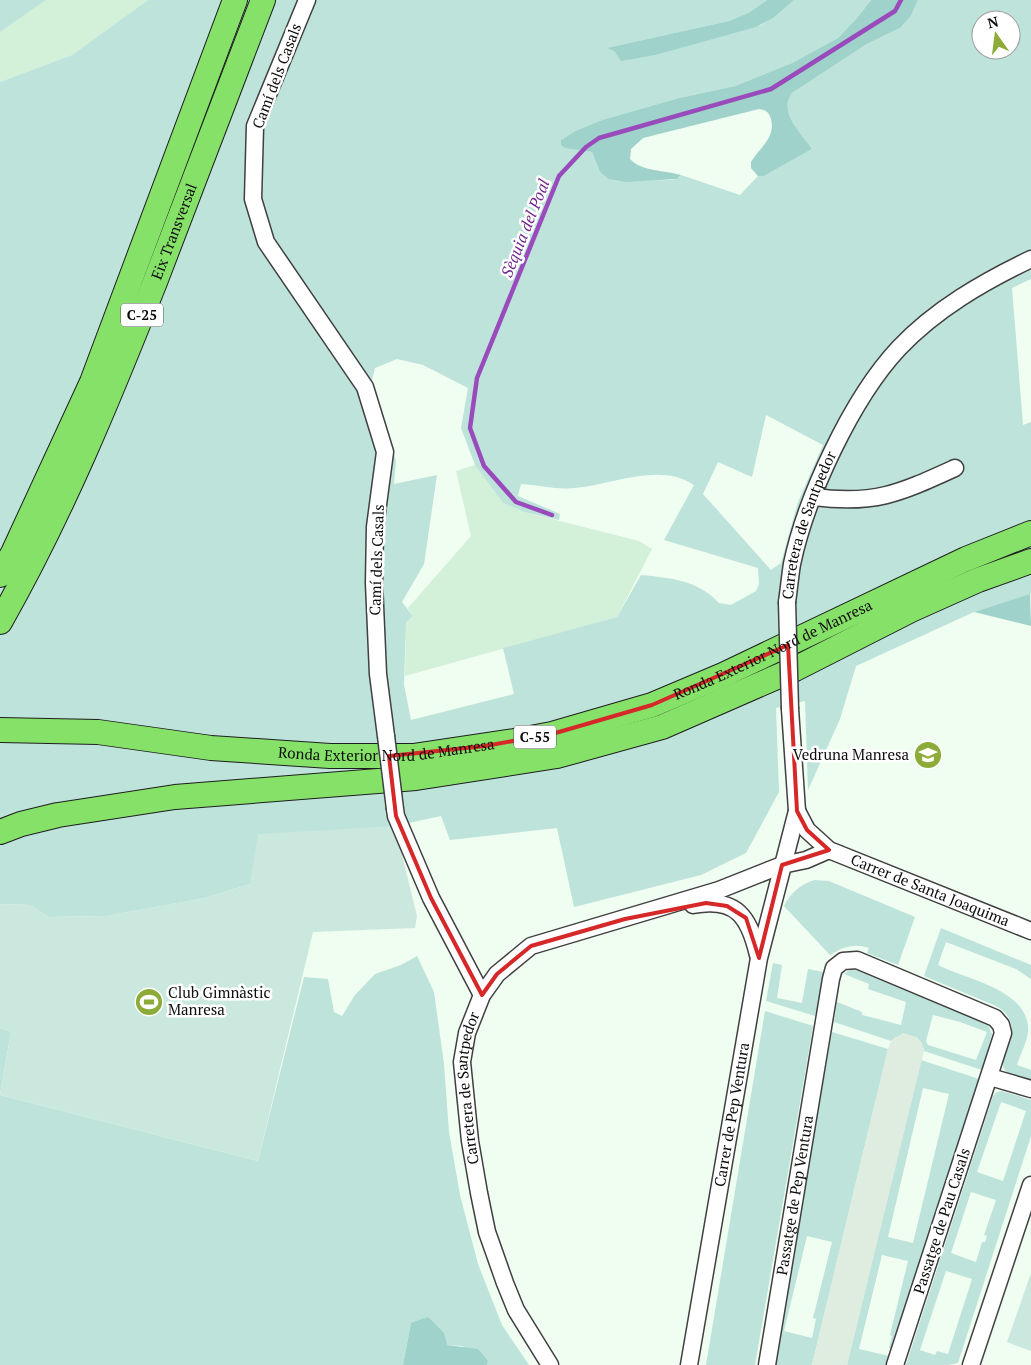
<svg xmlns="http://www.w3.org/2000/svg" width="1031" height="1365" font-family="'PT Serif',serif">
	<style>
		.farmland { fill: #d3f0d9 }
		.green { fill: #bde3db; fill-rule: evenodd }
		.forest { fill: #9fd2ca }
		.pitch { fill: #cbe8de }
		.plaza { fill: #dfece0 }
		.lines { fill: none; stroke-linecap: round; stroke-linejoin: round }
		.stream { stroke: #9a4bbb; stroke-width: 4.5 }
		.minor-casing { stroke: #404040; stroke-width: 19 }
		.highway-casing { stroke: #1e1e1e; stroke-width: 26 }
		.minor { stroke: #fff; stroke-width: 16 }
		.highway { stroke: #86e169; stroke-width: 24 }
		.minor-bridge-casing { stroke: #404040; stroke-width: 19; stroke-linecap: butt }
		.minor-bridge { stroke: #fff; stroke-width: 16 }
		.marked { fill: none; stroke: #d62828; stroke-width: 4; stroke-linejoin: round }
		.labels { text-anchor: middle; stroke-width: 5; stroke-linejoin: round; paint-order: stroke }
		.shield { fill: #fff; stroke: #565656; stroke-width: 1 }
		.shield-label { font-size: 14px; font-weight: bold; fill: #0d0d0d }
		.street-label { font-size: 15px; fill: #0d0d0d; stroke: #fff }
		.poi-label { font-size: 15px; fill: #0d0d0d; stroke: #fff; text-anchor: end }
		.water-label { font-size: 16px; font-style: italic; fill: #73278e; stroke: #fff }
	</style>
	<rect width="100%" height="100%" fill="#f0fdf1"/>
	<!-- farmland -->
	<g class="farmland">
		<path d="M 46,0 L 148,0 L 72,55 L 0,82 L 0,32 Z"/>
		<path d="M 475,465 L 503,503 L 524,512 L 639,541 L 652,549 L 617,617 L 405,676 L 406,623 L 413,616 L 408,608 L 471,536 L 456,471 Z"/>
	</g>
	<!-- green -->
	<g class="green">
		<path d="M 0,0 L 46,0 L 0,32 Z"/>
		<path d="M 148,0 L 767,0 L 750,12 L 729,21 L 608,48 C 621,58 640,58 656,55 L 761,25 L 794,0 L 871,0 L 857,18 L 838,38 L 792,63 L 735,86 L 679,98 L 602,120 L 575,131 L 561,140 L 576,149 L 592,152 L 600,172 L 619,181 L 671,180 L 677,179 L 681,175 L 740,195 L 758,176 L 764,176 L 812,149 C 801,133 778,111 792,93 L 867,44 L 900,28 L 911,16 L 918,0 L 1031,0 L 1031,279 L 1012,288 L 1023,425 L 1031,422 L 1031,594 L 974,612 L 856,666 L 840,719 L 808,790 L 805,701 L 776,708 L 779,792 L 746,853 L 701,875 L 574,907 L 557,828 L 450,840 L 441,816 L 395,826 L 250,884 L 205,898 L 106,916 L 49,917 L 30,905 L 0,904 L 0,82 L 72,55 ZM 981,20 L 1011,20 L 1011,50 L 981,50 ZM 397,359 L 423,365 L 468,388 L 461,428 L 475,465 L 503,503 L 524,512 L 559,520 L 560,514 L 518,496 L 521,484 C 538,485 558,490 575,488 C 613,484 661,462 694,485 L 664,540 L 758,568 L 759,584 L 756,591 L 731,605 L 719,603 C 698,580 670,578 641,575 L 617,617 L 503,648 L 514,694 L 411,720 L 404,685 L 406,623 L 413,616 L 402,602 L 424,564 L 437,475 L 394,484 L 396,461 L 372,380 L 375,368 ZM 766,415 L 823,445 L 798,502 L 781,563 L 771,570 L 703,494 L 718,462 L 752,477 Z"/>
		<path d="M 815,880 L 829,881 L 915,917 L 898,965 L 867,953 L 869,948 C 854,943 843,947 830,955 L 784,906 C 790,894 801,883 815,880 Z"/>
		<path d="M 941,928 L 1031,965 L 1031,979 L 1016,969 L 946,942 L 938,965 C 967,980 1031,990 1028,1032 C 1027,1042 1020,1055 1017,1065 L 1031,1070 L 1031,1080 C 1024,1078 1009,1076 1005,1070 C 994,1056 1031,1026 996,1006 L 924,976 Z"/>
		<path d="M 417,956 L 434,992 L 444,1064 L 449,1132 L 460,1195 L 478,1264 L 502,1325 L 529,1365 L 487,1365 L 488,1361 L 462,1346 L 447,1345 L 411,1323 L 403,1365 L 0,1365 L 0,1028 L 11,1032 L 0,1095 L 258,1161 L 304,977 L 328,979 L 334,1012 L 342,1016 L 355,995 L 375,974 L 401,965 Z"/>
		<path d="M 773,963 L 782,965 L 777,998 L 802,1003 L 808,969 L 824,972 L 815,1016 L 766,1001 Z"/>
		<path d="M 857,969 L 987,1023 L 992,1034 L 982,1070 L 924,1051 L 924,1048 L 896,1037 L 891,1041 L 834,1022 L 837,1002 L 862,1012 L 862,1015 L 901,1025 L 906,1002 L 868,989 L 869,984 L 844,974 L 850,970 ZM 933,1015 L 960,1022 L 987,1032 L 976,1060 L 928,1045 L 926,1041 Z"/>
		<path d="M 765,1011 L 813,1026 L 810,1044 L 755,1365 L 706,1365 Z"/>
		<path d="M 832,1032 L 888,1049 L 812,1365 L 774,1365 ZM 807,1236 L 832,1242 L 813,1318 L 816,1319 L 812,1338 L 784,1331 Z"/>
		<path d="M 921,1060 L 979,1079 L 891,1348 L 889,1348 L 892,1336 L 890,1335 L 908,1261 L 882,1255 L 859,1349 L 889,1356 L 886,1365 L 847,1365 ZM 923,1088 L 949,1094 L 913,1243 L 888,1237 Z"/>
		<path d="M 1002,1091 L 1031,1100 L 1031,1136 L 958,1363 L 948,1365 L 906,1365 L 993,1096 L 997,1092 ZM 1001,1102 L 1026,1111 L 1003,1181 L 977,1172 ZM 971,1192 L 996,1200 L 984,1235 L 987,1236 L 985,1242 L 982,1242 L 976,1262 L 951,1253 ZM 946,1271 L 972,1279 L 948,1354 L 937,1351 L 935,1355 L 920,1350 Z"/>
	</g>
	<!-- forest -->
	<g class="forest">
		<path d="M 767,0 L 794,0 L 773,18 L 756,27 L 656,55 L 621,61 L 615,52 L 607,48 L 729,21 L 750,12 Z"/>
		<path d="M 871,0 L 918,0 L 911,16 L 900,28 L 867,44 L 792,93 C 778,112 801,133 812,149 L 764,176 L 758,176 L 751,168 L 751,162 C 759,148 776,138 771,119 C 769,112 766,110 759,109 L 643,138 L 631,149 L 630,159 C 642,172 665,170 681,175 L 677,179 L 626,182 L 609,179 L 600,172 L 592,152 L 565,148 L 561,145 L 561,140 L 575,131 L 602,120 L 679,98 L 735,86 L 792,63 L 838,38 L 857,18 Z"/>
		<path d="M 1030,594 L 1031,626 L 974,612 Z"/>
		<path d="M 428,1317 L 444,1333 L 447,1345 L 478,1349 L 488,1361 L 487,1365 L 403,1365 L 411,1323 Z"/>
	</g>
	<!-- pitch -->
	<g class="pitch">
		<path d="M 395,826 L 417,916 L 415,928 L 313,932 L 258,1161 L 0,1095 L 11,1032 L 0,1028 L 0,904 L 30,905 L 49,917 L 105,916 L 205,898 L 250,884 L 258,834 Z"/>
		<path d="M 1031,1273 L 1031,1351 L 1007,1342 Z"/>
	</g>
	<!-- plaza -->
	<path class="plaza" d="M 903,1033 L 917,1037 L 922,1043 L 924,1051 L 847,1365 L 812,1365 L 888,1049 L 891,1041 Z"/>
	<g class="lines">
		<!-- stream -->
		<path class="stream" d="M 552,515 L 516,502 L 484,466 L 470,428 L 477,378 L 559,176 L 586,147 L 599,138 L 771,89 L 895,11 L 901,0"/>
		<defs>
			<g id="minor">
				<path d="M 307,0 L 255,126 L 253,199 L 266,242 L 365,387 L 385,452 L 375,527 L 374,583 L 378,674 L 386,736"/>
				<path d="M 814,497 C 875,505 900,493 955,468"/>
				<path id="s1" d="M 787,602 C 789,589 790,576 792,564 C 806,497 852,398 899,348 C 936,309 983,282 1031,259"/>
				<path d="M 395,809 L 396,816 L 431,898 L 482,995"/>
				<path id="s2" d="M 797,811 L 807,830 L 829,850 L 1031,931"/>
				<path d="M 693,905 C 737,897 749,917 758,955"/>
				<path d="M 990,1077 L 1031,1089"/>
				<path id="s3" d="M 550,1365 L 516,1310 L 505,1283 L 487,1232 L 479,1193 L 470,1141 L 462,1062 L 467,1033 L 482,995 L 497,974 L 531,946 L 719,890 L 782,865 L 806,860 L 829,850"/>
				<path id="s4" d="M 689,1365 L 759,958 L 797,811 L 790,709"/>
				<path id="s5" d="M 767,1365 L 831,979 L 834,968 L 843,961 L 857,960 L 995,1018 L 1001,1025 L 1003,1033 L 895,1365"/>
				<path d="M 971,1365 L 1031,1185"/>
			</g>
			<g id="highway">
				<path d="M 0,575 L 13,553 L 92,382 L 235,0"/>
				<path id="s6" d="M 0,622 C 62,513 109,398 155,282 C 191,188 227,94 263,0"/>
				<path id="s7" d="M 0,730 L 98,732 L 211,748 L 330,756 L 413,756 L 514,741 L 552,734 L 652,705 L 723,675 L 966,559 L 1031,533"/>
				<path d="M 0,832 L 21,824 L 58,815 L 175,797 L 416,778 L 557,756 L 662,727 L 795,669 L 911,610 L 978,580 L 1031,561"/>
			</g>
		</defs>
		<!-- minor casing -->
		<use href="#minor" class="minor-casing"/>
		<!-- highway casing -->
		<use href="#highway" class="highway-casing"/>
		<!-- minor -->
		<use href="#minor" class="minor"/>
		<!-- highway -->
		<use href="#highway" class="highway"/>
		<defs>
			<g id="minor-bridge">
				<path d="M 787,602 L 790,709"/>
				<path d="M 386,736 L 395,809"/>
			</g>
		</defs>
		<!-- minor-bridge casing -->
		<use href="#minor-bridge" class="minor-bridge-casing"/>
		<!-- minor-bridge -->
		<use href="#minor-bridge" class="minor-bridge"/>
	</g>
	<!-- marked area -->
	<path class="marked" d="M 788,645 L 797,811 L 807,830 L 829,850 L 782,865 L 759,958 L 746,918 L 727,906 L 706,903 L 625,919 L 531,946 L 497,974 L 482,995 L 431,898 L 396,816 L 389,756 L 485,746 L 552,734 L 652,705 Z"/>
	<!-- icons -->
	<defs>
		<symbol id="school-disc" viewBox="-11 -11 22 22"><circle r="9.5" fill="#8dab38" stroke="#fff"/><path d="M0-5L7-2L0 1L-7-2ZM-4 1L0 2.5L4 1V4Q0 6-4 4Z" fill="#fff"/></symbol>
		<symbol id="stadium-disc" viewBox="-11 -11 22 22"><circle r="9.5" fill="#8dab38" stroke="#fff"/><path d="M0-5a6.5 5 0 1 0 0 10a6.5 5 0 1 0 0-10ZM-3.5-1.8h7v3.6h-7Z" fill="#fff"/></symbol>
	</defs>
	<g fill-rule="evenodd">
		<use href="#school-disc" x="912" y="739" width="32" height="32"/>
		<use href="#stadium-disc" x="133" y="986" width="32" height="32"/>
	</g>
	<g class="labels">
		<!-- shield labels -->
		<g class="shield">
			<rect x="121" y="303.5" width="42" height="23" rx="4"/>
			<rect x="514" y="725.5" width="42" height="23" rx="4"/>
		</g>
		<g class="shield-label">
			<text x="142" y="320">C-25</text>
			<text x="535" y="742">C-55</text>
		</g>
		<!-- street labels -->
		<g class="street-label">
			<text transform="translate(277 76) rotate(-69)" y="5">Camí dels Casals</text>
			<text dy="5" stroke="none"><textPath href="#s6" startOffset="428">Eix Transversal</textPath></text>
			<text dy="5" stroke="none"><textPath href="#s1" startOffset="80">Carretera de Santpedor</textPath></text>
			<text transform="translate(377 560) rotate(-88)" y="5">Camí dels Casals</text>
			<text dy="5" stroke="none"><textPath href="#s7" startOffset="792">Ronda Exterior Nord de Manresa</textPath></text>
			<text dy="5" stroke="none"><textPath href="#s7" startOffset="388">Ronda Exterior Nord de Manresa</textPath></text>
			<text dy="5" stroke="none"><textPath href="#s2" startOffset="160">Carrer de Santa Joaquima</textPath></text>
			<text dy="5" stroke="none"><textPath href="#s3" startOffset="294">Carretera de Santpedor</textPath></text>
			<text dy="5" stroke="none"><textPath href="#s4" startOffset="254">Carrer de Pep Ventura</textPath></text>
			<text dy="5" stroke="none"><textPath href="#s5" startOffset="172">Passatge de Pep Ventura</textPath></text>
			<text transform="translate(942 1221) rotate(-72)" y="5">Passatge de Pau Casals</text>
		</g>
		<!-- poi labels -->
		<g class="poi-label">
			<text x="909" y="760">Vedruna Manresa</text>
			<text x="168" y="998" text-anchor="start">Club Gimnàstic<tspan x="168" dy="17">Manresa</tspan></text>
		</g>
		<!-- water labels -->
		<g class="water-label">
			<text transform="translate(525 228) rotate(-68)" y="6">Sèquia del Poal</text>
		</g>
	</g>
	<!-- north arrow -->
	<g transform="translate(996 35) rotate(346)"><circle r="24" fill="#ffffff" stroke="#9e9e9e"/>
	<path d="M0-4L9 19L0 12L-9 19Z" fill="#8dab38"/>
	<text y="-8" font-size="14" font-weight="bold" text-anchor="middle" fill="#0d0d0d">N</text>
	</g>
</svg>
